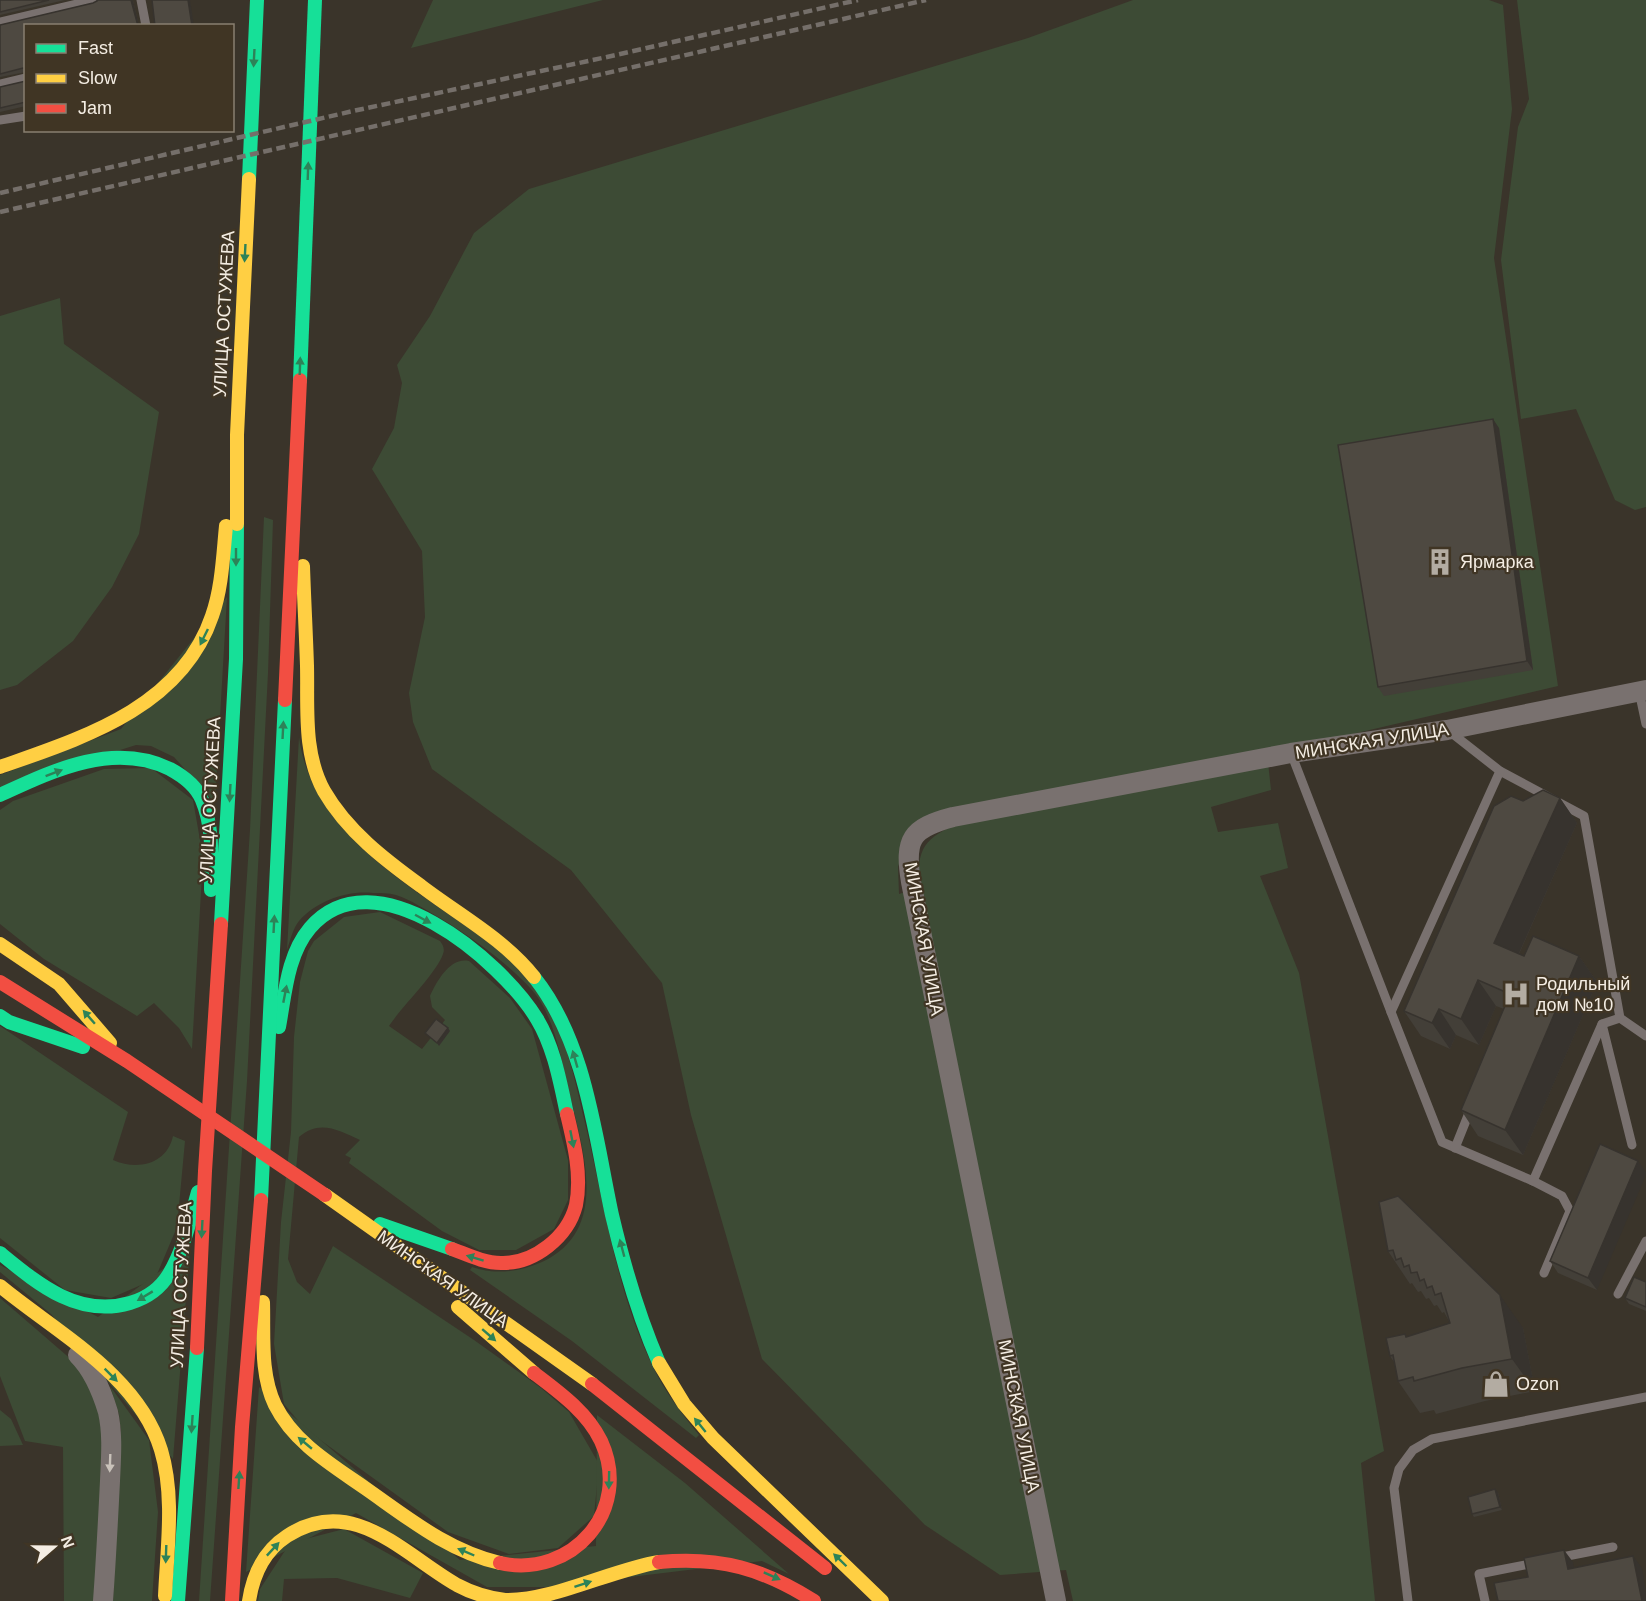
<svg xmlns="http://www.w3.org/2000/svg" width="1646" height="1601" font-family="Helvetica,sans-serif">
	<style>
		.green { fill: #3d4b35 }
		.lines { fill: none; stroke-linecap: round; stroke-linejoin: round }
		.lane { stroke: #79716f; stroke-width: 9 }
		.street { stroke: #79716f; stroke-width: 20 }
		.fast { stroke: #16e098; stroke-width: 14 }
		.slow { stroke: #ffcf43; stroke-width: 14 }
		.jam { stroke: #f24e42; stroke-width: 14 }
		.rail { stroke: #756f6a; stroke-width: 4.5; stroke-dasharray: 9 4.5; stroke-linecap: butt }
		.wall { fill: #433f38 }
		.shaded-wall { fill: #37332e }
		.building { fill: #4e4941; stroke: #37332e; stroke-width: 1.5 }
		.oneway { fill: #2d8258 }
		.oneway2 { fill: #c9c2ba }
		.labels { text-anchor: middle; stroke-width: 4.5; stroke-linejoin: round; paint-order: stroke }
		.street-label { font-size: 18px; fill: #f4ede3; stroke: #403524 }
		.poi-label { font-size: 18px; fill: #f4ede3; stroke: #403524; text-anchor: start }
	</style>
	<rect width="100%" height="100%" fill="#3a342a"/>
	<!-- green -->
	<g class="green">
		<path d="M 433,0 L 603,0 L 411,48 Z"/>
		<path d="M 1133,0 L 1489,0 L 1503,5 L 1512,109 L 1494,258 L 1558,686 L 1267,754 L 913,825 L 898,867 L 899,894 L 918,888 C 918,846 923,840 960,822 L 1268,762 L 1271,790 L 1211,807 L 1218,832 L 1278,823 L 1288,868 L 1260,876 L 1299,973 L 1384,1451 L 1361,1463 L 1375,1601 L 1073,1601 L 1066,1570 L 1000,1575 L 925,1525 L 762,1359 L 691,1115 L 662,983 L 571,870 L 432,769 L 413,722 L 409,693 L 425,617 L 422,551 L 372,469 L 394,428 L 402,383 L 397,365 L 430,316 L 474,233 L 529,189 L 1028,38 Z"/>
		<path d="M 1517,0 L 1646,0 L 1646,507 L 1635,510 L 1615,500 L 1576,409 L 1521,419 L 1501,260 L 1518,127 L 1529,99 Z"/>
		<path d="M 60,298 L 64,344 L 159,412 L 139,534 L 112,587 L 73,641 L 17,685 L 0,690 L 0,316 Z"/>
		<path d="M 264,517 L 273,520 L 268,673 L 247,1081 L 210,1601 L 199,1601 L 250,830 Z"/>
		<path d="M 227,597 L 215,803 L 174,757 L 151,746 L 136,745 L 0,788 L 0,775 L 121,729 Z"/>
		<path d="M 299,737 C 310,823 392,875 457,920 C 488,941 520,963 541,995 C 567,1035 575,1082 586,1127 C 605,1208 617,1293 653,1367 C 665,1392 682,1414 699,1435 L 696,1438 L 572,1341 L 470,1270 L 472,1267 C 495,1275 520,1272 542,1262 C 613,1229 581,1145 568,1087 C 561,1058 553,1013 532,990 C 505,961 474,939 440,918 C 426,910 411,900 396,895 C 389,893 380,893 373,893 C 348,890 316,901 299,921 C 293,928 290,941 287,950 Z"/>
		<path d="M 151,768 L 193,800 L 203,857 L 192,1049 L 179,1028 L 154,1003 L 137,1016 L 44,959 L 0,924 L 0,810 L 13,801 L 104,769 Z"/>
		<path d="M 380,912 L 440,941 C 443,945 445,949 443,954 C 436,974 402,1006 389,1026 L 422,1049 L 445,1020 L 432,1007 L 430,996 C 437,981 450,957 469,961 L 510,998 L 532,1029 L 568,1160 L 568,1200 L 554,1229 L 516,1250 L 479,1250 L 442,1231 L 349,1163 L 351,1158 L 345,1155 L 360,1140 C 339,1130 319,1119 299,1137 L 288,1259 L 297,1282 L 310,1294 L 333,1246 L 474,1340 L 541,1388 L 569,1412 L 599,1464 L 594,1516 L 558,1548 L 509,1554 L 448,1532 L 305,1429 L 284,1404 L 274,1344 L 281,1222 L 291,1132 L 294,1037 L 300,982 L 308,951 L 314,941 L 344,917 Z"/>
		<path d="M 0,1026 L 128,1112 L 113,1160 C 138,1171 167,1164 173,1136 L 185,1141 L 177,1227 L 155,1279 L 111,1298 L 65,1290 L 0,1238 Z"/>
		<path d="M 190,1249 L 173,1459 L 51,1314 L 0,1272 L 0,1265 L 98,1317 Z"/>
		<path d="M 0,1298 L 73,1361 L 86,1376 L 100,1413 L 103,1445 L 96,1601 L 64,1601 L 63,1447 L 25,1441 L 0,1376 Z"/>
		<path d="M 110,1386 L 149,1440 L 158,1512 L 152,1601 L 113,1601 L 121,1433 L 119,1414 Z"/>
		<path d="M 259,1387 L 460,1560 L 596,1546 L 597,1415 L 685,1483 L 789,1574 L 762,1561 L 548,1587 L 487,1587 L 356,1513 L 246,1572 Z"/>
		<path d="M 0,1410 L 11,1419 L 23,1445 L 0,1446 Z"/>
		<path d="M 344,1529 L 423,1573 L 410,1598 L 337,1578 L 284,1579 L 282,1601 L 258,1601 L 260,1589 L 290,1543 Z"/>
	</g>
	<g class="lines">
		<!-- lane -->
		<g class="lane">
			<path d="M 141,0 L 146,26"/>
			<path d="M 0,22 L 94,0"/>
			<path d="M 0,84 L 26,78"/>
			<path d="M 0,120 L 26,116"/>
			<path d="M 1639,691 L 1646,724"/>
			<path d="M 1449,731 L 1500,771 L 1584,816 L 1620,1018 L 1646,1036"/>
			<path d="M 1291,753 L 1391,1012"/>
			<path d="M 1500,771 L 1391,1012 L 1442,1142 L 1533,1181"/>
			<path d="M 1602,1024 L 1632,1145"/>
			<path d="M 1455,1148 L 1471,1108"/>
			<path d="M 1544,1273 L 1570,1211 L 1562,1196 L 1533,1181 L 1602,1024 L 1620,1018"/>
			<path d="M 1618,1294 L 1646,1241"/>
			<path d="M 1557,1558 L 1613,1547"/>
			<path d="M 1408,1601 L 1394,1488 L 1399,1469 L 1413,1450 L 1432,1439 L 1646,1397"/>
			<path d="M 1485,1601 L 1479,1574 L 1535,1563"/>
		</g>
		<!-- street -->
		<g class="street">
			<path d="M 78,1355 C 93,1370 102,1392 108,1412 C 113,1434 111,1458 110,1481 C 108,1521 106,1561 103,1601"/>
			<path d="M 1056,1601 L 911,882 C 904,839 911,828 953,817 L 1291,753 L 1447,730 L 1646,690"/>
		</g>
		<!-- fast -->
		<g class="fast">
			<path d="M 249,179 L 257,0"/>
			<path d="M 300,380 L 315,0"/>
			<path d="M 0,795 C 52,771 113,741 170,769 C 183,776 196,785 202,800 C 214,828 211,860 211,890"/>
			<path d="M 221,924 L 236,659 L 237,524"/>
			<path d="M 534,977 C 586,1042 595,1136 612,1215 C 624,1266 638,1315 659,1363"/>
			<path d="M 0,1016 L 9,1022 L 83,1047"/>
			<path d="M 279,1027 C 285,995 287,955 310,928 C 374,853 501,960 537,1019 C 554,1047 560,1082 567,1114"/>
			<path d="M 261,1200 L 285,700"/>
			<path d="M 380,1224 L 452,1249"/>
			<path d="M 0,1253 C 38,1284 78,1318 130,1303 C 147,1298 160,1289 169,1274 C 184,1249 190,1220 198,1192"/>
			<path d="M 178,1601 L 197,1348"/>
		</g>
		<!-- slow -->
		<g class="slow">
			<path d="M 237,524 L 237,435 L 249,179"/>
			<path d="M 303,566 C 304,599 306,633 307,666 C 308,708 303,753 324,791 C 347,831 385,860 421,886 C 459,915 504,939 534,977"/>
			<path d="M 0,767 C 82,738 181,708 212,616 C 222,588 223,556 226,526"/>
			<path d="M 0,944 L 59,984 L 110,1043"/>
			<path d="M 325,1195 L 592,1384"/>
			<path d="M 0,1286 C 57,1333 138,1375 161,1450 C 175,1496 167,1549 165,1596"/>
			<path d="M 263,1302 C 264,1336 260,1374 275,1405 C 294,1443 332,1465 365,1488 C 408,1518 448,1551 500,1563"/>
			<path d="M 458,1307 L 534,1373"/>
			<path d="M 659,1363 L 684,1404 L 713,1438 L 882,1601"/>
			<path d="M 249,1601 C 253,1575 264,1551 287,1536 C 353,1493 404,1555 457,1585 C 472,1593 488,1598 505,1600 C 553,1601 611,1570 659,1562"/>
		</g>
		<!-- jam -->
		<g class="jam">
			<path d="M 285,700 L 300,380"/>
			<path d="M 0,982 L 127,1061 L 325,1195"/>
			<path d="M 452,1249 C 468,1255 484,1263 501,1263 C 534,1264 568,1237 576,1205 C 582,1175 574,1143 567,1114"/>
			<path d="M 197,1348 L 205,1171 L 221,924"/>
			<path d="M 592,1384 L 825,1568"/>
			<path d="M 659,1562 C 720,1556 763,1569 814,1601"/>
			<path d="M 500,1563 C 572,1579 633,1510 601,1441 C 587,1412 559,1392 534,1373"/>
			<path d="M 232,1601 L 242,1427 L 261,1200"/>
		</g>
		<!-- rail -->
		<g class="rail">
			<path d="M 0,193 L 353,111 L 607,57 L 858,0"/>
			<path d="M 0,212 L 926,0"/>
		</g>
	</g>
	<!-- wall -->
	<g class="wall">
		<path d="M 0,0 L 65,0 L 0,15 Z"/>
		<path d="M 97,0 L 133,0 L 139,26 L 26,26 L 26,72 L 0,77 L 0,25 L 93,3 L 97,1 Z"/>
		<path d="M 26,81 L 26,106 L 0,112 L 0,87 Z"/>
		<path d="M 1499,428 L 1533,670 L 1384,696 L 1378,687 Z"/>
		<path d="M 1560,798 L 1577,823 L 1519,954 L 1524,956 L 1579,956 L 1597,982 L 1523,1155 L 1478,1136 L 1461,1110 L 1504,1009 L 1496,1006 L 1479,1045 L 1456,1035 L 1450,1049 L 1421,1036 L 1404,1011 L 1523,801 Z"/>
		<path d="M 1600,1144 L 1597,1290 L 1558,1273 L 1550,1261 Z"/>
		<path d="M 1379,1202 L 1523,1328 L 1535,1391 L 1485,1401 L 1436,1414 L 1434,1410 L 1420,1413 L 1398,1381 L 1394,1362 L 1390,1356 L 1405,1334 L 1407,1337 L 1450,1323 L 1444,1312 L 1442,1313 L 1437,1305 L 1434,1306 L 1429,1298 L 1426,1299 L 1421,1291 L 1418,1292 L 1412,1283 L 1410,1284 L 1388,1251 Z"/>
		<path d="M 1646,1282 L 1646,1311 L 1629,1304 L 1625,1298 Z"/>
		<path d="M 1498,1492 L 1502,1510 L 1474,1517 L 1472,1514 Z"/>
	</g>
	<!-- shaded-wall -->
	<g class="shaded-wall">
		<path d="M 131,0 L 133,0 L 139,26 L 138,26 Z"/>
		<path d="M 188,0 L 190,0 L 194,26 L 192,26 Z"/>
		<path d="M 1493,419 L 1499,428 L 1533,670 L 1527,661 Z"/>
		<path d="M 1560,798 L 1577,823 L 1512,969 L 1494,943 Z"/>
		<path d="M 1579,956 L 1597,982 L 1523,1155 L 1505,1130 Z"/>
		<path d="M 1478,980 L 1496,1006 L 1479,1045 L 1461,1019 Z"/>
		<path d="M 1439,1009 L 1456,1035 L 1450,1049 L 1432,1023 Z"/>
		<path d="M 448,1028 L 450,1031 L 439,1046 L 437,1043 Z"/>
		<path d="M 1638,1161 L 1646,1172 L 1646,1175 L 1597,1290 L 1588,1278 Z"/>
		<path d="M 1500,1295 L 1523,1328 L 1535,1391 L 1512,1359 Z"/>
		<path d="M 1495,1489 L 1498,1492 L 1502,1510 L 1500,1507 Z"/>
		<path d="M 1564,1550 L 1573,1562 L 1576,1581 L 1568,1569 Z"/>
		<path d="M 1633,1556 L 1642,1568 L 1646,1592 L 1646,1601 L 1642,1601 Z"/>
	</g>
	<!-- building -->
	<g class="building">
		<path d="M 0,0 L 49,0 L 0,12 Z"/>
		<path d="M 97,0 L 131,0 L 138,26 L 26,26 L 26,69 L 23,68 L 0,74 L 0,25 L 93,3 L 97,1 Z"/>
		<path d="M 152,0 L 188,0 L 192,26 L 155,26 Z"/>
		<path d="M 26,81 L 26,102 L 0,108 L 0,87 Z"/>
		<path d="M 1493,419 L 1527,661 L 1378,687 L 1338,445 Z"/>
		<path d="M 1543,790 L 1560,798 L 1494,943 L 1524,956 L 1533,936 L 1579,956 L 1505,1130 L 1461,1110 L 1510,994 L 1478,980 L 1461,1019 L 1439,1009 L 1432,1023 L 1404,1011 L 1494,806 L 1511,796 L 1523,801 Z"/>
		<path d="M 436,1019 L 448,1028 L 437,1043 L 425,1033 Z"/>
		<path d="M 1600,1144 L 1638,1161 L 1588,1278 L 1550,1261 Z"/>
		<path d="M 1398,1196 L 1500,1295 L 1512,1359 L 1462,1368 L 1414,1381 L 1413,1377 L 1398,1381 L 1393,1355 L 1390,1356 L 1386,1338 L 1405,1334 L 1406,1337 L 1450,1323 L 1441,1293 L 1435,1295 L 1432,1286 L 1427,1288 L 1424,1279 L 1420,1281 L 1417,1272 L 1411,1273 L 1409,1265 L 1404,1267 L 1401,1258 L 1396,1260 L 1393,1250 L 1388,1251 L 1379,1202 Z"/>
		<path d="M 1634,1277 L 1646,1282 L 1646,1307 L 1625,1298 Z"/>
		<path d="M 1495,1489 L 1500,1507 L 1472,1514 L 1468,1497 Z"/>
		<path d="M 1564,1550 L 1568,1569 L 1633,1556 L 1642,1601 L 1498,1601 L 1494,1583 L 1528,1577 L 1524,1558 Z"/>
	</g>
	<!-- one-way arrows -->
	<defs><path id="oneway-solid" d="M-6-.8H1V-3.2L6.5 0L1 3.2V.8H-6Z" transform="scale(1.5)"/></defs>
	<g class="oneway">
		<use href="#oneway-solid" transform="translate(254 58) rotate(93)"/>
		<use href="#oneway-solid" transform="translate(308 171) rotate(-88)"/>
		<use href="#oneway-solid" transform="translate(245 253) rotate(93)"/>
		<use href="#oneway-solid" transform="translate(300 366) rotate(-88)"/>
		<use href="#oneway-solid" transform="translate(236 557) rotate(90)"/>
		<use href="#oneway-solid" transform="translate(204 637) rotate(116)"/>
		<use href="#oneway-solid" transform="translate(283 730) rotate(-87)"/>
		<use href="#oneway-solid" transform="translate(54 773) rotate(-21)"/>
		<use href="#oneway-solid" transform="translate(230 793) rotate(93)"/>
		<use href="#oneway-solid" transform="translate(423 919) rotate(28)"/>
		<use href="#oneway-solid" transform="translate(274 924) rotate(-87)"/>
		<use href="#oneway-solid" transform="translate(285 994) rotate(-79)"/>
		<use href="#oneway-solid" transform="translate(89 1017) rotate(-131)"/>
		<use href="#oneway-solid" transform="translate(575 1059) rotate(-106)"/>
		<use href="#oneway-solid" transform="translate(572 1139) rotate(79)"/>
		<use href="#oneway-solid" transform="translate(202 1229) rotate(93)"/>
		<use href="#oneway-solid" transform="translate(622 1248) rotate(-105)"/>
		<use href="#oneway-solid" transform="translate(475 1258) rotate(-163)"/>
		<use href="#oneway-solid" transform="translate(145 1296) rotate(149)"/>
		<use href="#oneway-solid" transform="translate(489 1335) rotate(41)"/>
		<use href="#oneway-solid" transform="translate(111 1375) rotate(45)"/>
		<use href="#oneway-solid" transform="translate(192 1424) rotate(94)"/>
		<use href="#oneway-solid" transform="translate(700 1425) rotate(-129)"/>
		<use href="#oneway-solid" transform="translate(305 1443) rotate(-140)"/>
		<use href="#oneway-solid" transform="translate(239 1480) rotate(-86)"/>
		<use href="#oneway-solid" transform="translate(609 1480) rotate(91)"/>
		<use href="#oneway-solid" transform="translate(273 1549) rotate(-47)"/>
		<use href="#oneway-solid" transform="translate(466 1552) rotate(-157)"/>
		<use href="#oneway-solid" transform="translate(166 1554) rotate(92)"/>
		<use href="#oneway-solid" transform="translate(840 1560) rotate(-136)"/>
		<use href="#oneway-solid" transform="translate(772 1576) rotate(24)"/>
		<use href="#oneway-solid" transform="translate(583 1584) rotate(-18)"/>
	</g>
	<use class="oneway2" href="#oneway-solid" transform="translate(110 1463) rotate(92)"/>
	<!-- icons -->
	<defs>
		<symbol id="building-bare" viewBox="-9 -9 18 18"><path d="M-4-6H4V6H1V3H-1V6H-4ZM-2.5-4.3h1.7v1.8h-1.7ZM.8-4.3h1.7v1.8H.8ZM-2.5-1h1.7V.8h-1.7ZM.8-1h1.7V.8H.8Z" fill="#b3aca2" stroke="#403524" stroke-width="2.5" paint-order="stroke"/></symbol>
		<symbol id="hospital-bare" viewBox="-9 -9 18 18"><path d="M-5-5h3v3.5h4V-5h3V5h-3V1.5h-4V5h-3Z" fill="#b3aca2" stroke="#403524" stroke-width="2.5" paint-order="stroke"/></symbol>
		<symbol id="shop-bare" viewBox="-9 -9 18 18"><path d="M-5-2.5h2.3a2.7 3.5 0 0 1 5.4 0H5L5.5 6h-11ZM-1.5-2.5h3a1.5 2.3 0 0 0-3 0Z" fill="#b3aca2" stroke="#403524" stroke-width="2.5" paint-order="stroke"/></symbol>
	</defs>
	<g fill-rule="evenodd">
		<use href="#building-bare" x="1421" y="543" width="38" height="38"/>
		<use href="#hospital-bare" x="1497" y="975" width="38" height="38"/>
		<use href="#shop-bare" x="1477" y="1365" width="38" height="38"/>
	</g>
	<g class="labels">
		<!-- street labels -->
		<g class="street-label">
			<text transform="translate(224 314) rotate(-87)" y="6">УЛИЦА ОСТУЖЕВА</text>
			<text transform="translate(1372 741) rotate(-9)" y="6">МИНСКАЯ УЛИЦА</text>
			<text transform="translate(210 800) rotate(-87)" y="6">УЛИЦА ОСТУЖЕВА</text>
			<text transform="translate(924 939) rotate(80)" y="6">МИНСКАЯ УЛИЦА</text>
			<text transform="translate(443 1279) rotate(35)" y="6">МИНСКАЯ УЛИЦА</text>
			<text transform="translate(181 1285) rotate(-87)" y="6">УЛИЦА ОСТУЖЕВА</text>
			<text transform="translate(1019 1416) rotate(79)" y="6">МИНСКАЯ УЛИЦА</text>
		</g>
		<!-- poi labels -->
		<g class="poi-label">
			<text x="1460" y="568">Ярмарка</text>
			<text x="1536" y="990">Родильный<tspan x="1536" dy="21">дом №10</tspan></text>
			<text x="1516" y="1390">Ozon</text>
		</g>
	</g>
	<!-- legend -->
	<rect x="24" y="24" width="210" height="108" fill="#403524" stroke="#887f70" stroke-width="1.5"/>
	<rect x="36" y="44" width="30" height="9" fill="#16e098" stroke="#887f70" stroke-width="1.5"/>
	<text x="78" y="54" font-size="18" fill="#f4ede3">Fast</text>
	<rect x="36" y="74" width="30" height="9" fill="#ffcf43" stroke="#887f70" stroke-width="1.5"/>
	<text x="78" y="84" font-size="18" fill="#f4ede3">Slow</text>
	<rect x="36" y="104" width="30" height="9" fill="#f24e42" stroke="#887f70" stroke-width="1.5"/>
	<text x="78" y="114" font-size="18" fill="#f4ede3">Jam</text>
	<!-- north arrow -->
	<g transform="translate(54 1547) rotate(70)" stroke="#403524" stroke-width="4.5" paint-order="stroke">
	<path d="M0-4.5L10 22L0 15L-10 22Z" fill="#f4ede3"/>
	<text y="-9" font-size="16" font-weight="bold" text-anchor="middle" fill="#f4ede3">N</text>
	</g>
</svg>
